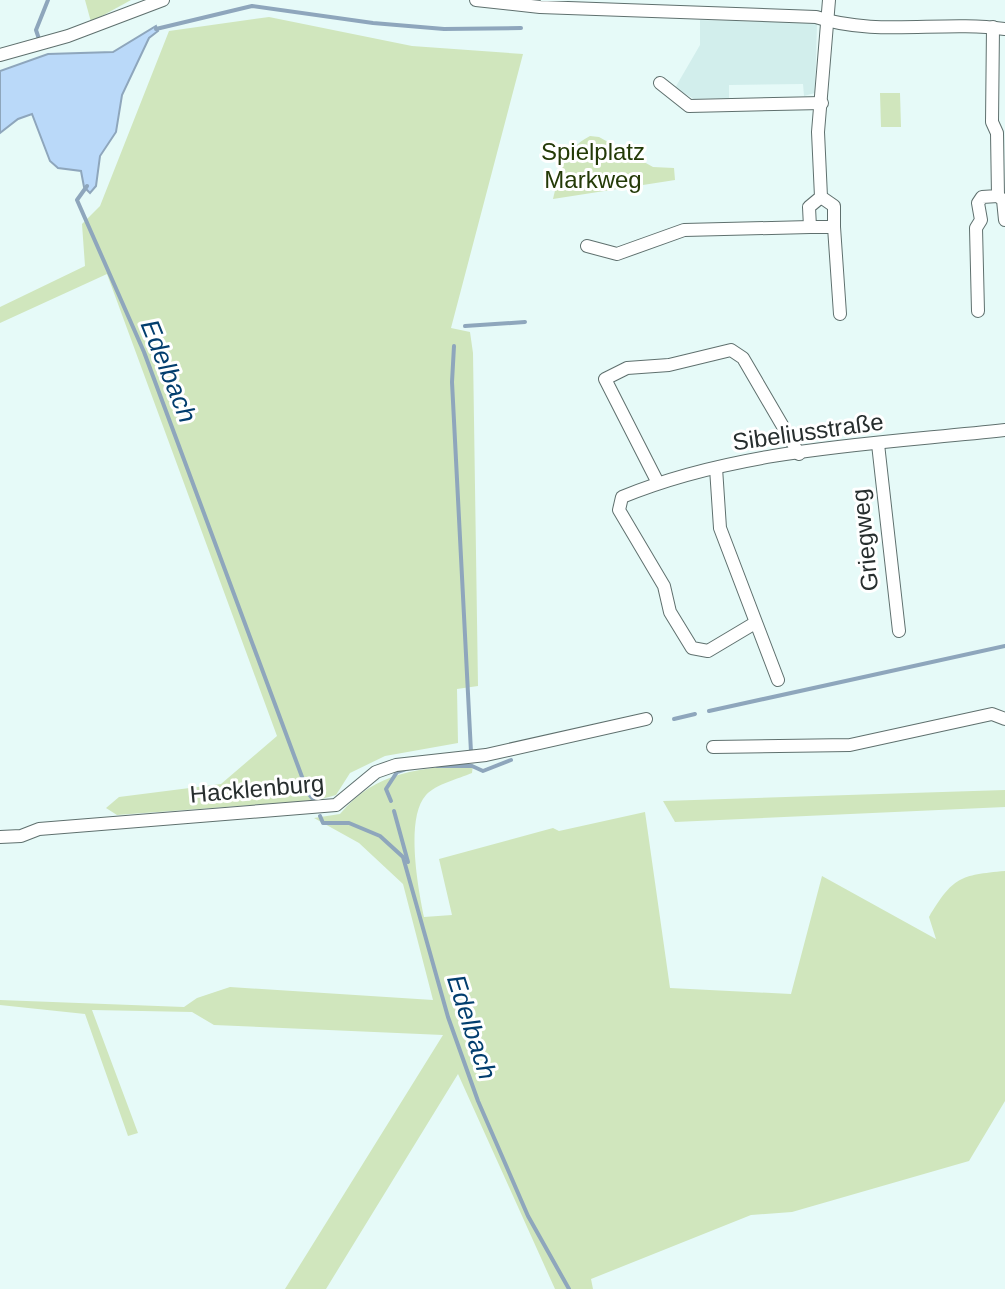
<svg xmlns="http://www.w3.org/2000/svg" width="1005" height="1289" font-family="Helvetica,sans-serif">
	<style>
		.built { fill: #d2eeec }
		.green { fill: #d0e6bd }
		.water { fill: #bad9f9; stroke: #8ea6bc; stroke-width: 2 }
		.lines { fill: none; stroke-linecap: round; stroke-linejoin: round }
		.stream { stroke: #8ea6bc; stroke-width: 4 }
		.street-casing { stroke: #5f706e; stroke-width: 14 }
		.street { stroke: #fff; stroke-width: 12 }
		.labels { text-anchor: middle; stroke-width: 6; stroke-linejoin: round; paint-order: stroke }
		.park-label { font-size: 24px; fill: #243a07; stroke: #fff }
		.street-label { font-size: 24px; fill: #272e2e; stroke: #fff }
		.water-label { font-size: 26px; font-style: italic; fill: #023e6e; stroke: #fff }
	</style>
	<rect width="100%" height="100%" fill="#e6faf8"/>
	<!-- built -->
	<path class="built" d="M 700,20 L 817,23 L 815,93 L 804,96 L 803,84 L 729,85 L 729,98 L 694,99 L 675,88 L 700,45 Z"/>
	<!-- green -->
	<g class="green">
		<path d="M 85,0 L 131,0 L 91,22 Z"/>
		<path d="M 269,17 L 412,46 L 523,54 L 451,328 L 470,332 L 473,353 L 478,686 L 457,689 L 458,743 L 385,756 L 350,773 L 336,795 L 318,800 L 117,815 L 106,808 L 119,797 L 221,784 L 277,736 L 107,274 L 0,323 L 0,307 L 85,266 L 82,224 L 100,206 L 169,31 Z"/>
		<path d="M 880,93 L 900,93 L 901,127 L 881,127 Z"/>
		<path d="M 590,136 L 599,137 L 653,167 L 674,168 L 675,180 L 553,199 C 560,172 563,150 590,136 Z"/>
		<path d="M 473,764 L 472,773 C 458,779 436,784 426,795 C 405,818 418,888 424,917 L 452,915 L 439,859 L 553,828 L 559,831 L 645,812 L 670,988 L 791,994 L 822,876 L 936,939 L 929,917 C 953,877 960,875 1005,871 L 1005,1101 L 969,1161 L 792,1212 L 751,1215 L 591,1279 L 593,1289 L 555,1289 L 458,1074 L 326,1289 L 285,1289 L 443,1035 L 214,1025 L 192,1012 L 92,1010 L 138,1133 L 128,1136 L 85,1014 L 0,1005 L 0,1000 L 184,1007 L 197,998 L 230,987 L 433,1000 L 403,884 L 359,843 L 314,818 L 340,814 C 377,770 419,769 473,764 Z"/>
		<path d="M 1005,790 L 1005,807 L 675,822 L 663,801 Z"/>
	</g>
	<!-- water -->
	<path class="water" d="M 156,26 L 158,31 L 149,38 L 122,95 L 116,132 L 100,156 L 96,186 L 90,193 L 84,187 L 81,171 L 58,168 L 50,161 L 32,114 L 18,119 L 0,133 L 0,71 L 48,54 L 113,52 Z"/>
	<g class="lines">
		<!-- stream -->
		<g class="stream">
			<path d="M 156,29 L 252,6 L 373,23 L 444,29 L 521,28"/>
			<path d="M 39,39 L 36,30 L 48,0"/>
			<path d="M 87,186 L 77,200 L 144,352 L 308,793 L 316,803"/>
			<path d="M 465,326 L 525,322"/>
			<path d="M 454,346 L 452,382 L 471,752"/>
			<path d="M 709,711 L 1005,646"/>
			<path d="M 674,719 L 695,714"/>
			<path d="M 437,766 L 472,766 L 483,771 L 511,760"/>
			<path d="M 391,801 L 386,789 L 397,772 L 409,768"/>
			<path d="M 394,811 L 408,862"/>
			<path d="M 320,816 L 323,823 L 349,823 L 380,836 L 403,857 L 448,1017 L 478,1101 L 528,1216 L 569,1289"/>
		</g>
		<defs>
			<g id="street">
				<path d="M 476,0 L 540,7 L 816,17 C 876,37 942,20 1005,29"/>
				<path d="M 0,55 L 68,36 L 163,0"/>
				<path d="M 660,83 L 689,106 L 822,103"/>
				<path d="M 998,196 L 1003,200 L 1005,220"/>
				<path d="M 821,197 L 834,206 L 834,227 L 810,227 L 809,207 L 821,197 L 818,132 L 829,0"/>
				<path d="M 834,227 L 840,314"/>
				<path d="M 587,246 L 617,254 L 684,230 L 810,227"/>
				<path d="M 978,311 L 976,228 L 981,220 L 978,203 L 982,197 L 998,196 L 997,133 L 992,122 L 993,27"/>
				<path d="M 878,444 L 899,631"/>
				<path d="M 716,468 L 720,528 L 778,680"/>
				<path d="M 658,483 L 605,379 L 627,368 L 669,365 L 731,350 L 743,358 L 799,454"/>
				<path d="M 755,623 L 708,651 L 692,648 L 670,612 L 664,586 L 619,510 L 622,497 C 741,448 878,444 1005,430"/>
				<path d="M 713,747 L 850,745 L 992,714 L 1005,719"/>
				<path d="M 0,837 L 21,836 L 39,829 L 336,805 L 376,772 L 396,765 L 486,755 L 646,719"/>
			</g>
		</defs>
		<!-- street casing -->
		<use href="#street" class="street-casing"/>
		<!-- street -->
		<use href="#street" class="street"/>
	</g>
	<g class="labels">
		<!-- park labels -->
		<g class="park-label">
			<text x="593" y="160">Spielplatz<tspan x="593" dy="28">Markweg</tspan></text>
		</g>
		<!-- street labels -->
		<g class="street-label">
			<text transform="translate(808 432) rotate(-8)" y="8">Sibeliusstraße</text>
			<text transform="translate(865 540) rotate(-96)" y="8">Griegweg</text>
			<text transform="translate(257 789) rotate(-5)" y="8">Hacklenburg</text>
		</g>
		<!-- water labels -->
		<g class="water-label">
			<text transform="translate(169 371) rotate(68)" y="9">Edelbach</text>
			<text transform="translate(472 1027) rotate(72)" y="9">Edelbach</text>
		</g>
	</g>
</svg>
